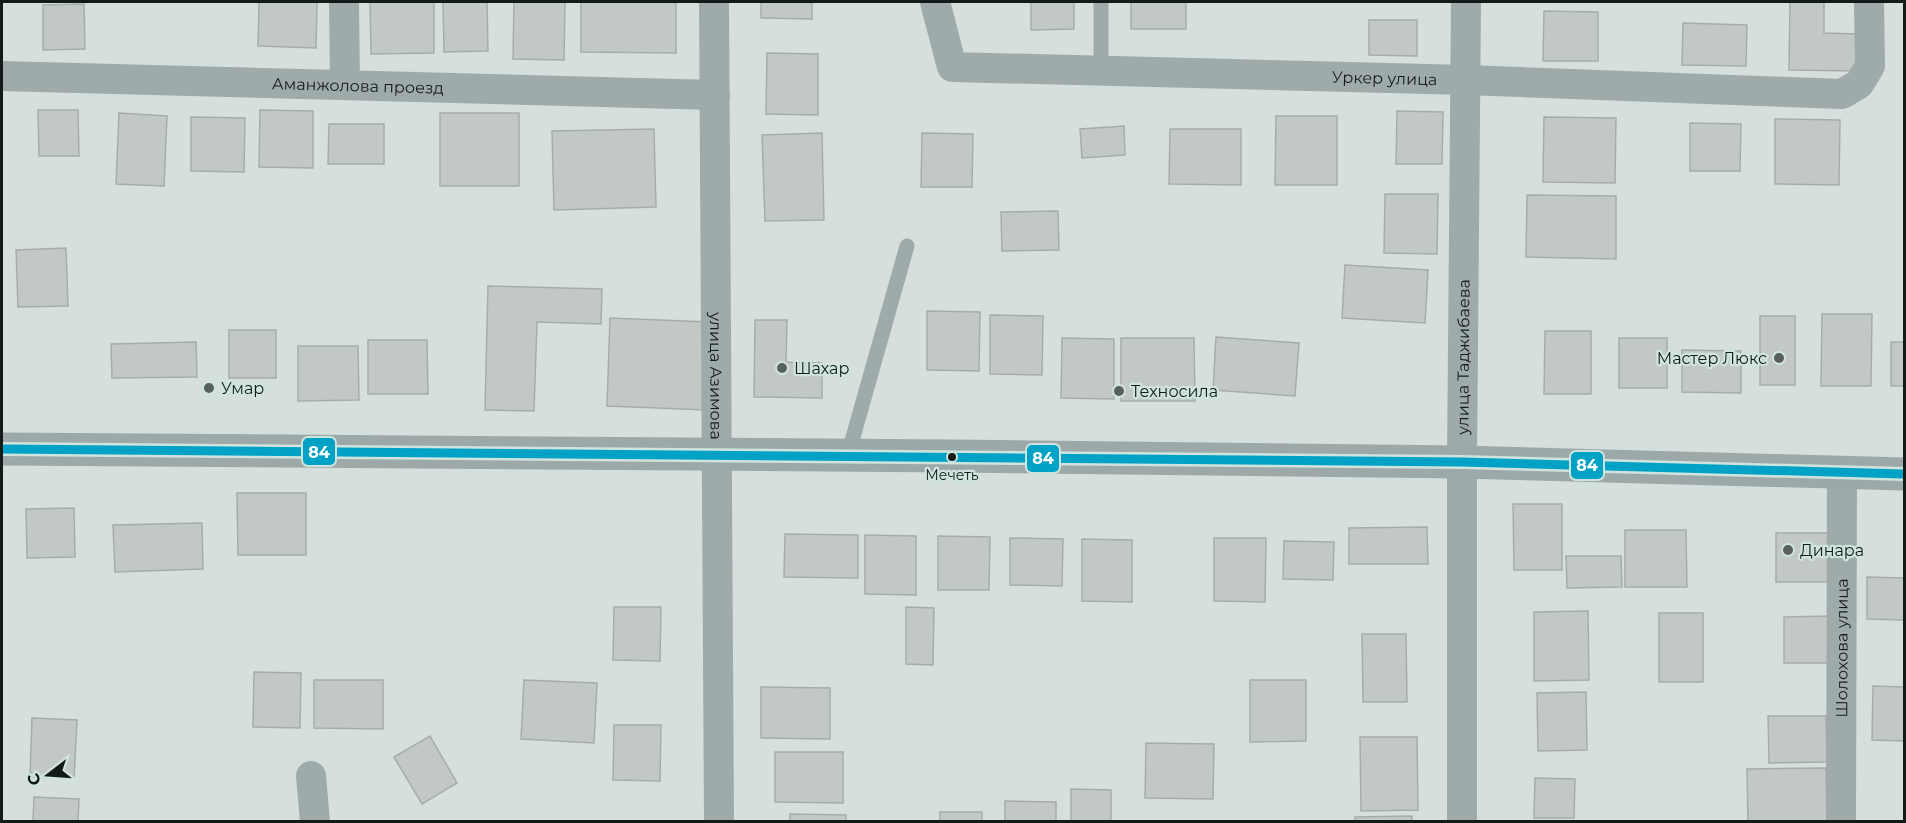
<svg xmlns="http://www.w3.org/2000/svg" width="1906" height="823" font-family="Montserrat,sans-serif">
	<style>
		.building { fill: #c2c9c5; stroke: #a6ada9; stroke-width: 1.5 }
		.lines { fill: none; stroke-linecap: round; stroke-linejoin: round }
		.lane { stroke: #9faaab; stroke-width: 15 }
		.street { stroke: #9faaab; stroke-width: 30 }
		.secondary { stroke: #9da9a9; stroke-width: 33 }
		.bus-1-casing { stroke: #d0e4de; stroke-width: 14 }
		.bus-1 { stroke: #01a2c5; stroke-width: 9 }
		.poi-dot { fill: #57605d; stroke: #d0e4de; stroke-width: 2 }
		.bus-dot { fill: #131b19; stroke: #d0e4de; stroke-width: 2 }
		.labels { text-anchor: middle; stroke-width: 4.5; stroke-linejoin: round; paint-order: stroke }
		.bus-label { font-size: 14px; fill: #131b19; stroke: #d0e4de }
		.street-label { font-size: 16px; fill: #131b19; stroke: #d0e4de }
		.poi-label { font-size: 16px; fill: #131b19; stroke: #d0e4de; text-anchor: start }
		.line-badge { stroke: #d0e4de; stroke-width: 2 }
		.badge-label { font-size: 16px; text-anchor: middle; font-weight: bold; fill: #fff }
	</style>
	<rect width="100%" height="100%" fill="#d5e0dc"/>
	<!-- building -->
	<g class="building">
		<path d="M 259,2 L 317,2 L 316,48 L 258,46 Z"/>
		<path d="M 370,2 L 434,2 L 434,53 L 371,54 Z"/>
		<path d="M 443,2 L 487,2 L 488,51 L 444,52 Z"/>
		<path d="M 514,2 L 565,2 L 564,60 L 513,59 Z"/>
		<path d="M 581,2 L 676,2 L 676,53 L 581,52 Z"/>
		<path d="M 761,2 L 812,2 L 812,19 L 761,18 Z"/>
		<path d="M 1031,2 L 1074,2 L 1074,29 L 1031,30 Z"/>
		<rect x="1131" y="2" width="55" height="27"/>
		<path d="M 1790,2 L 1824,2 L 1824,33 L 1858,34 L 1857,71 L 1789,70 Z"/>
		<path d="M 84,4 L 85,49 L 43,50 L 43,5 Z"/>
		<path d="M 1544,11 L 1598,12 L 1598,61 L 1543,61 Z"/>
		<path d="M 1369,20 L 1417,20 L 1417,56 L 1369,55 Z"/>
		<path d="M 1683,23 L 1747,25 L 1746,66 L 1682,65 Z"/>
		<path d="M 767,53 L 818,54 L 818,115 L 766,114 Z"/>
		<path d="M 38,110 L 78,110 L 79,156 L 39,156 Z"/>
		<path d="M 260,110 L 313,111 L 313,168 L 259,167 Z"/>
		<path d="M 1397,111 L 1443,112 L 1442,164 L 1396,164 Z"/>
		<path d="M 119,113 L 167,116 L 164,186 L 116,184 Z"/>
		<rect x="440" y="113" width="79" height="73"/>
		<path d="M 1276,116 L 1337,116 L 1337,185 L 1275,185 Z"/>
		<path d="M 191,117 L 245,118 L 244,172 L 191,171 Z"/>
		<path d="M 1544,117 L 1616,118 L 1615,183 L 1543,182 Z"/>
		<path d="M 1775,119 L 1840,120 L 1839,185 L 1775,184 Z"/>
		<path d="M 1690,123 L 1741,124 L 1740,171 L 1690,171 Z"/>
		<path d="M 329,124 L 384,124 L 384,164 L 328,164 Z"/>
		<path d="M 1124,126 L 1125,155 L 1082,158 L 1080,129 Z"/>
		<path d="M 654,129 L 656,207 L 554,210 L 552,131 Z"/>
		<path d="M 1170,129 L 1241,129 L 1241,185 L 1169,184 Z"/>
		<path d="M 822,133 L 824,220 L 765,221 L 762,135 Z"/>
		<path d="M 922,133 L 973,134 L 972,187 L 921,187 Z"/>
		<path d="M 1385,194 L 1438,194 L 1437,254 L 1384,253 Z"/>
		<path d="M 1527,195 L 1616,196 L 1616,259 L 1526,257 Z"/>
		<path d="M 1058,211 L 1059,250 L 1002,251 L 1001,212 Z"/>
		<path d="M 66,248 L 68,306 L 18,307 L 16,250 Z"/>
		<path d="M 1345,265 L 1428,270 L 1425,323 L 1342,318 Z"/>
		<path d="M 488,286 L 602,289 L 601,324 L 537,322 L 534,411 L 485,410 Z"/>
		<path d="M 927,311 L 980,312 L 979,371 L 927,370 Z"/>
		<path d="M 1822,314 L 1872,314 L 1871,386 L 1821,386 Z"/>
		<path d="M 990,315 L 1043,316 L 1042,375 L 990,374 Z"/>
		<rect x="1760" y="316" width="35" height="69"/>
		<path d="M 610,318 L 709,322 L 706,410 L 607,406 Z"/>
		<path d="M 755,320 L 787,320 L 786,362 L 822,363 L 822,398 L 754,397 Z"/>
		<rect x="229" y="330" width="47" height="48"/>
		<path d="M 1545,331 L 1591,331 L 1591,394 L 1544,394 Z"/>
		<path d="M 1216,337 L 1299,343 L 1295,396 L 1213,390 Z"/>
		<path d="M 1062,338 L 1114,339 L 1114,399 L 1061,398 Z"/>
		<path d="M 1121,338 L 1194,338 L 1195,401 L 1121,401 Z"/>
		<rect x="1619" y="338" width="48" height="50"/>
		<path d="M 368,340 L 427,340 L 428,394 L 368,394 Z"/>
		<path d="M 196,342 L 197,377 L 112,378 L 111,344 Z"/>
		<rect x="1891" y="342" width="13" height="44"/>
		<path d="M 298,346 L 358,346 L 359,400 L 298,401 Z"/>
		<path d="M 1682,350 L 1741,351 L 1741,393 L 1682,392 Z"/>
		<path d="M 237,493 L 306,493 L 306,555 L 238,555 Z"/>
		<path d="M 1513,504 L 1562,504 L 1562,570 L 1514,570 Z"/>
		<path d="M 74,508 L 75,557 L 27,558 L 26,509 Z"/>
		<path d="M 202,523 L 203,569 L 115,572 L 113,525 Z"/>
		<path d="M 1427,527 L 1428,564 L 1349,564 L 1349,528 Z"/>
		<path d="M 1625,530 L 1686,530 L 1687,587 L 1625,587 Z"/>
		<rect x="1776" y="533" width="53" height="49"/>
		<path d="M 785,534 L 858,535 L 858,578 L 784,577 Z"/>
		<path d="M 865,535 L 916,536 L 916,595 L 865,594 Z"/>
		<path d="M 938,536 L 990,537 L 989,590 L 938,590 Z"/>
		<path d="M 1010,538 L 1063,539 L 1062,586 L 1010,585 Z"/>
		<path d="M 1214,538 L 1266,538 L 1265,602 L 1214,601 Z"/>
		<path d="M 1082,539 L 1132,540 L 1132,602 L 1082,601 Z"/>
		<path d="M 1284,541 L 1334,542 L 1333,580 L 1283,579 Z"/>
		<path d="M 1566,556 L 1621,556 L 1622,587 L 1567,588 Z"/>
		<path d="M 1867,577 L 1904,578 L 1904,620 L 1867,619 Z"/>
		<path d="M 614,607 L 661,607 L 660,661 L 613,660 Z"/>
		<path d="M 906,607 L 934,608 L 933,665 L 906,664 Z"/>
		<path d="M 1588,611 L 1589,680 L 1534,681 L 1534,612 Z"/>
		<rect x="1659" y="613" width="44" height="69"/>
		<path d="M 1828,616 L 1829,663 L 1784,663 L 1784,617 Z"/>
		<path d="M 1362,634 L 1406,634 L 1407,702 L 1363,702 Z"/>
		<path d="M 254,672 L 301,673 L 300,728 L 253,727 Z"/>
		<path d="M 314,680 L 383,680 L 383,729 L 314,728 Z"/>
		<path d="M 524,680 L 597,683 L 594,743 L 521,739 Z"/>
		<path d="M 1250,680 L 1306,680 L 1306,741 L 1250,742 Z"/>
		<path d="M 1873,686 L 1904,687 L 1904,741 L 1872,740 Z"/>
		<path d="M 761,687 L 830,688 L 830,739 L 761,738 Z"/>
		<path d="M 1586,692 L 1587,750 L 1538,751 L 1537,693 Z"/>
		<path d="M 1768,716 L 1826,716 L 1827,762 L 1769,763 Z"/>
		<path d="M 32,718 L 77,720 L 74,779 L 30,777 Z"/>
		<path d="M 614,725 L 661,725 L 660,781 L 613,780 Z"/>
		<path d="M 430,736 L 457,783 L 422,804 L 394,757 Z"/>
		<path d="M 1360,737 L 1417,737 L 1418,810 L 1361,811 Z"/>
		<path d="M 1146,743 L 1214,744 L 1213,799 L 1145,798 Z"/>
		<path d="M 775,752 L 843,752 L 843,803 L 775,802 Z"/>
		<path d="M 1826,768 L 1827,822 L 1748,822 L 1747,769 Z"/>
		<path d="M 1535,778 L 1575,779 L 1574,818 L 1534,818 Z"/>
		<path d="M 1071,789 L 1111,790 L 1111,822 L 1071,822 Z"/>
		<path d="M 34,797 L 79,799 L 78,822 L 33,822 Z"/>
		<path d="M 1005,801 L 1056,802 L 1056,822 L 1005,822 Z"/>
		<rect x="940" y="812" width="42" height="10"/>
		<path d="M 790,814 L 846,815 L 846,822 L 790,822 Z"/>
		<path d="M 1412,816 L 1412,822 L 1355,822 L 1355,817 Z"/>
	</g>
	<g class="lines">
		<!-- lane -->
		<g class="lane">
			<path d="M 1101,70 L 1101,2"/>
			<path d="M 848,455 L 907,246"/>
		</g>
		<!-- street -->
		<g class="street">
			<path d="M 344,2 L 345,85"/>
			<path id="s1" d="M 714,2 L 719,822"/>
			<path id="s2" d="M 935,2 L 952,67 L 1466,80 L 1842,94 L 1859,84 L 1870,66 L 1869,2"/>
			<path id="s3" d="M 2,76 L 715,95"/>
			<path d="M 311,776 L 315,822"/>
			<path id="s4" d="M 1462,822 L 1462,462 L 1466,2"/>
			<path id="s5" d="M 1841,822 L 1842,473"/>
		</g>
		<!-- secondary -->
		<path class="secondary" d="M 2,449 L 953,456 L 1462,462 L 1904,474"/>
		<defs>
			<path id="bus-1" d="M 2,449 L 1462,462 L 1904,474"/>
		</defs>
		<!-- bus-1 casing -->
		<use href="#bus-1" class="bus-1-casing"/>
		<!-- bus-1 -->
		<use href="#bus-1" class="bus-1"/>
	</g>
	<!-- markers -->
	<g class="poi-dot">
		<circle cx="1779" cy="358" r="6"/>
		<circle cx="782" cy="368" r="6"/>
		<circle cx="209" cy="388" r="6"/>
		<circle cx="1119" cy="391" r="6"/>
		<circle cx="1788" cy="550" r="6"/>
	</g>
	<circle class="bus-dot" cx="952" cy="457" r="5"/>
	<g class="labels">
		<!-- bus labels -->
		<g class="bus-label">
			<text x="952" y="480">Мечеть</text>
		</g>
		<!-- street labels -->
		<g class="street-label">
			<text dy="6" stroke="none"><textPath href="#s2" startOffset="500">Уркер улица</textPath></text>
			<text dy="6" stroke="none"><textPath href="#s3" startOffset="356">Аманжолова проезд</textPath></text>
			<text dy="6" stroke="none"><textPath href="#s4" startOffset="465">улица Таджибаева</textPath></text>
			<text dy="6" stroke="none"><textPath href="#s1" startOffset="374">улица Азимова</textPath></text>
			<text dy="6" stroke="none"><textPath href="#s5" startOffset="174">Шолохова улица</textPath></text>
		</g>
		<!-- poi labels -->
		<g class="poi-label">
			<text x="1767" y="364" text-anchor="end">Мастер Люкс</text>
			<text x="794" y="374">Шахар</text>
			<text x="221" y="394">Умар</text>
			<text x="1131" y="397">Техносила</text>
			<text x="1800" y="556">Динара</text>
		</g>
	</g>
	<g class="line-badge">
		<rect x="302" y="437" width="34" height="29" rx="6" fill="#01a2c5"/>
		<rect x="1026" y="444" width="34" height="29" rx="6" fill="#01a2c5"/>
		<rect x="1570" y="451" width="34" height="29" rx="6" fill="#01a2c5"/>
	</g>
	<g class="badge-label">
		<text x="319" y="458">84</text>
		<text x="1043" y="464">84</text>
		<text x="1587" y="471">84</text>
	</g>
	<!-- border -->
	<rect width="1906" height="823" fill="none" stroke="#131b19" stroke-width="6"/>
	<!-- north arrow -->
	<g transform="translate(48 775) rotate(253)" stroke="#d0e4de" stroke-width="4.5" paint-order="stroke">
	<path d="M0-4.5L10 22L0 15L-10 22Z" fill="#131b19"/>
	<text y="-9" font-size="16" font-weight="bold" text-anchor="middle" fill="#131b19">С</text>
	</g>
</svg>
